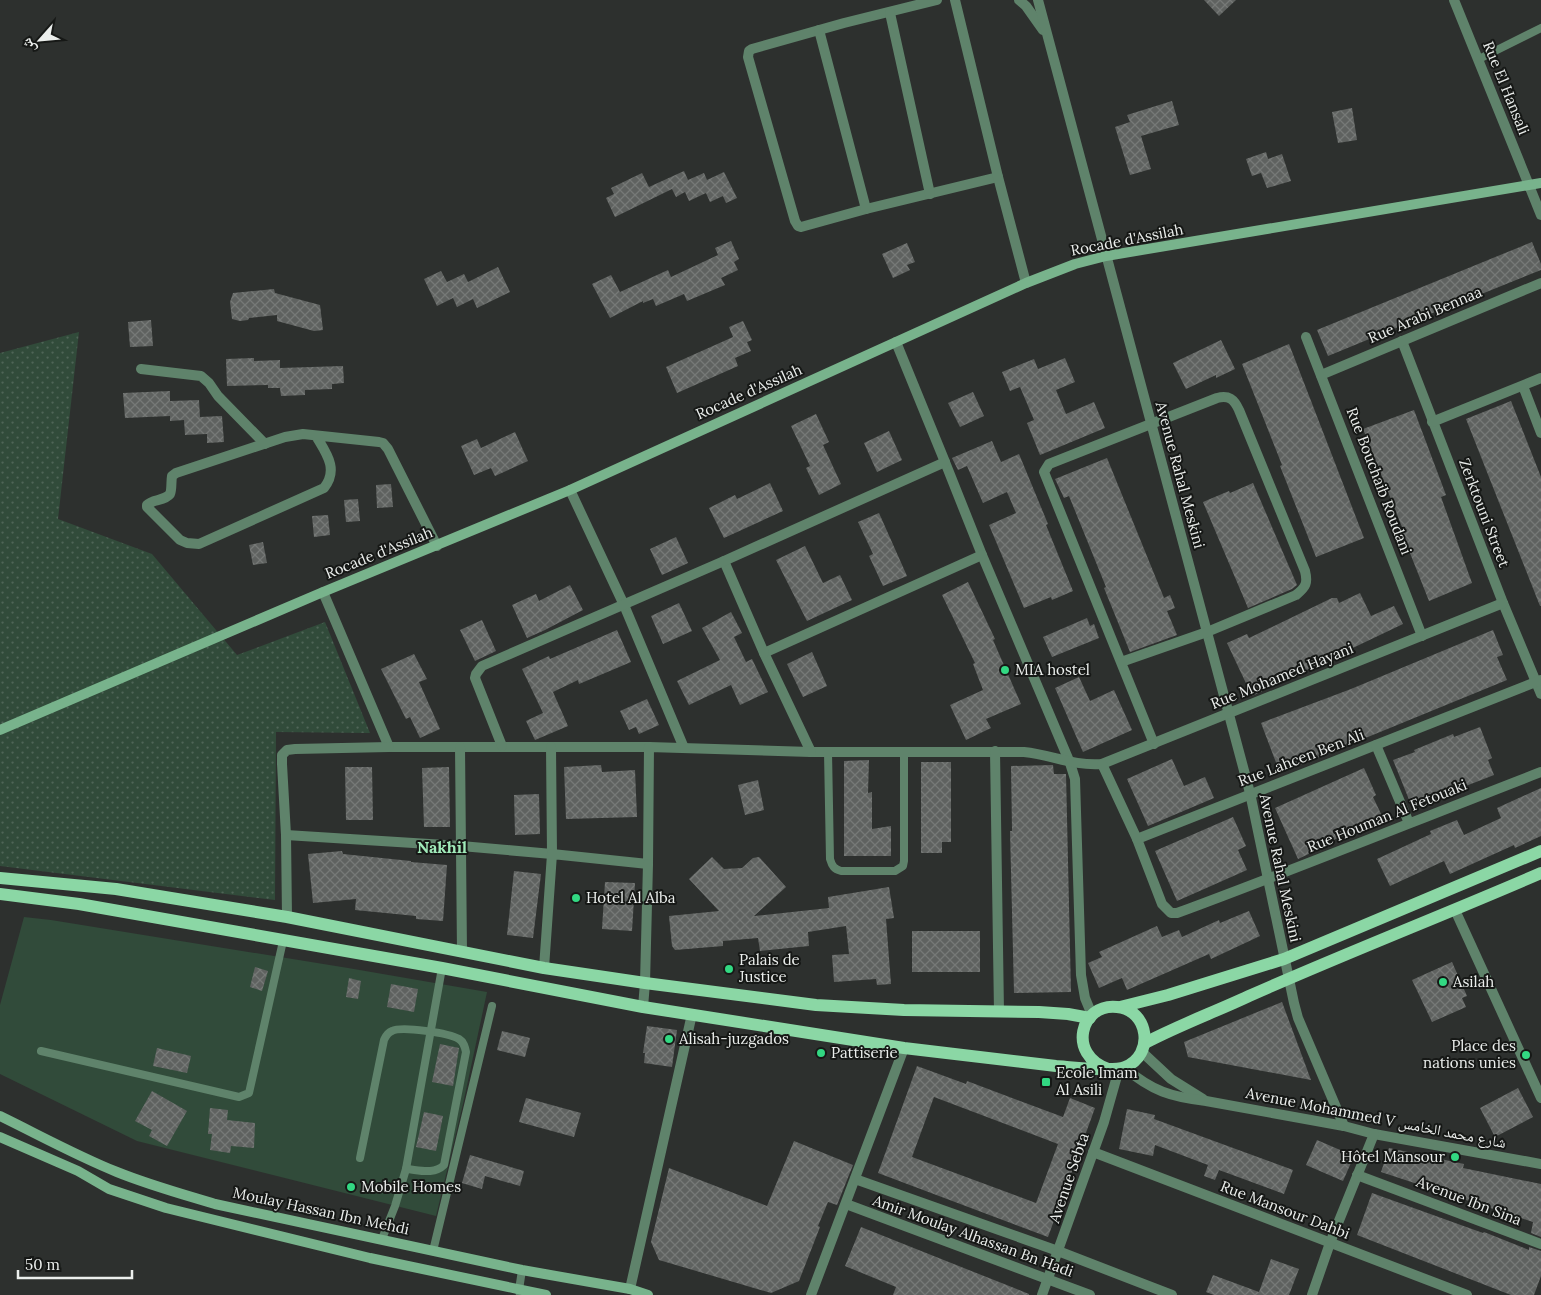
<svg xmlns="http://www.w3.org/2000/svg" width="1541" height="1295" font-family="Lora,'Noto Naskh Arabic',serif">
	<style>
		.grass { fill: url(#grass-dots) }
		.park { fill: #314b3a }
		.building { fill: url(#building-cross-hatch); fill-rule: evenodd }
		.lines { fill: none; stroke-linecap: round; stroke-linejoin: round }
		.lane { stroke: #5f836b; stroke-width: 8 }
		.street { stroke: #5f836b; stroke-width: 10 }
		.secondary { stroke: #78b38c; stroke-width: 10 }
		.primary { stroke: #8bd7a5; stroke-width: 12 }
		.poi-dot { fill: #32d882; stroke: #161816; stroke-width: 2 }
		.labels { text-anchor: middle; stroke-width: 4; stroke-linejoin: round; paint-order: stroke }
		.street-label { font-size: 15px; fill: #ebeeec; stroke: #161816 }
		.poi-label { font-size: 15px; fill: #ebeeec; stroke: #161816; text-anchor: start }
		.neighbourhood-label { font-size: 16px; font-weight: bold; fill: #a1ebba; stroke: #161816 }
	</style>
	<defs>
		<pattern id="grass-dots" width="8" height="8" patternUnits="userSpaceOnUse" patternTransform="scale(1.25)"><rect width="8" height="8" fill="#314b3a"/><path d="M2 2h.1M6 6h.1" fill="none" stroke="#4f6557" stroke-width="1.8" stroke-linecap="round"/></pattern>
		<pattern id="building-cross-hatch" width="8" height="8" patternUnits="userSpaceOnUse" patternTransform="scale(1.25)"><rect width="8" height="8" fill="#5f6260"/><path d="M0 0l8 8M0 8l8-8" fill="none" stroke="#767977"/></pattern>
	</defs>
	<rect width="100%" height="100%" fill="#2d302e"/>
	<!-- grass -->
	<path class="grass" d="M 79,332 L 58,519 L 152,554 L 237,655 L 325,622 L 370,733 L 276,732 L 275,900 L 0,866 L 0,353 Z"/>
	<!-- park -->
	<path class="park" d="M 24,917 L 51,920 L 348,968 L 487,992 L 463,1104 L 436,1216 L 137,1141 L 0,1074 L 0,1005 Z"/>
	<!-- building -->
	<g class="building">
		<path d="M 1204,0 L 1236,0 L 1219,16 Z"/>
		<path d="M 1172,101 L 1179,125 L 1141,136 L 1151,169 L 1130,175 L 1115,127 L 1130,122 L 1127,115 Z"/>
		<path d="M 1352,108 L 1357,140 L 1338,143 L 1332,112 Z"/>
		<path d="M 1266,152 L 1268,159 L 1282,154 L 1291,181 L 1267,188 L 1261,173 L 1252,176 L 1246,159 Z"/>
		<path d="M 684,171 L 688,180 L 704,173 L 707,180 L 724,172 L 737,198 L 726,203 L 723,196 L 710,202 L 706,193 L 689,201 L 685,192 L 676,197 L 672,189 L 615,217 L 606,198 L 614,194 L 611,188 L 642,173 L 649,187 Z"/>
		<path d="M 731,241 L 739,259 L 734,262 L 738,270 L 721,278 L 725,285 L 687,301 L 684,294 L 656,306 L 653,299 L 643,303 L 643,301 L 610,318 L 592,284 L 611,275 L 620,292 L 668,270 L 671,277 L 718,255 L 715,248 Z"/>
		<path d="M 1532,242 L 1541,264 L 1541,270 L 1479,295 L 1479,294 L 1328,356 L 1317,330 Z"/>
		<path d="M 907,243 L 915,262 L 907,265 L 910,270 L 893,278 L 882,254 Z"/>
		<path d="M 498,267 L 510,292 L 477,308 L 473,299 L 457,307 L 453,298 L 437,306 L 424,279 L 441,271 L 447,282 L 464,274 L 468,282 Z"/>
		<path d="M 274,289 L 275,293 L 320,305 L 323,330 L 314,331 L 277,321 L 277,315 L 249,318 L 248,320 L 240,321 L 232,319 L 230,302 L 233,293 Z"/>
		<path d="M 151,320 L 153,346 L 130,347 L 128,322 Z"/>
		<path d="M 743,321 L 752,340 L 747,342 L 751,351 L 735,358 L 738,366 L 677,393 L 666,367 L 733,337 L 729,327 Z"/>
		<path d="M 1221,340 L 1235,369 L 1216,378 L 1216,375 L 1186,389 L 1173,363 Z"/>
		<path d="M 1289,344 L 1364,538 L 1316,557 L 1280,466 L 1282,465 L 1242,364 Z"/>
		<path d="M 254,358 L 254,361 L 280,360 L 280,368 L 343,366 L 344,383 L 332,384 L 332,389 L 305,390 L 305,395 L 281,396 L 280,388 L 268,388 L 268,385 L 227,386 L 226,359 Z"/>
		<path d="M 1065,358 L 1075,382 L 1056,390 L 1066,414 L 1094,402 L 1105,428 L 1040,455 L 1027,423 L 1034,420 L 1020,387 L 1010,391 L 1002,372 L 1034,359 L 1038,369 Z"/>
		<path d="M 170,391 L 170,401 L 199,400 L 200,417 L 222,416 L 224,442 L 207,443 L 207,434 L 185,435 L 184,420 L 170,421 L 170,416 L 125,418 L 123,393 Z"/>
		<path d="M 973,392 L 984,416 L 960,427 L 948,403 Z"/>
		<path d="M 1511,401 L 1541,477 L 1541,606 L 1540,606 L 1466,419 Z"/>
		<path d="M 1414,410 L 1446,495 L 1441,497 L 1472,583 L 1429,601 L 1402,533 L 1404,532 L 1363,429 Z"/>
		<path d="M 816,414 L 829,442 L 823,445 L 841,484 L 819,495 L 806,468 L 810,466 L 791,426 Z"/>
		<path d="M 889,431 L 902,460 L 877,472 L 864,443 Z"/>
		<path d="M 515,432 L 528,461 L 495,476 L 491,468 L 474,475 L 461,446 L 477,439 L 481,448 Z"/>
		<path d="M 992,441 L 1001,462 L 1019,454 L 1048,524 L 1046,525 L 1073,591 L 1052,600 L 1051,597 L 1024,608 L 989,525 L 1016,513 L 1007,492 L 983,503 L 967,466 L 958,470 L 952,458 Z"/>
		<path d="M 1107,458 L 1164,598 L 1170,595 L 1175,608 L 1167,611 L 1177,635 L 1130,652 L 1104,588 L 1106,587 L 1069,496 L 1064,498 L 1055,479 Z"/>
		<path d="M 770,483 L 783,511 L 724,538 L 709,508 L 735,495 L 737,499 Z"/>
		<path d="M 1253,483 L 1297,585 L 1292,589 L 1248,608 L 1203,502 L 1229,491 L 1230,493 Z"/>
		<path d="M 391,484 L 393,507 L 377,508 L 376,485 Z"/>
		<path d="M 358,499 L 360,521 L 346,522 L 344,500 Z"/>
		<path d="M 879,513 L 907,576 L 883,586 L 869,556 L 873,554 L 858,522 Z"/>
		<path d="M 328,515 L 330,535 L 314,537 L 312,516 Z"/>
		<path d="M 676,537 L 688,563 L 662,575 L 650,549 Z"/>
		<path d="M 263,542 L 267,563 L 253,565 L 249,545 Z"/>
		<path d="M 805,546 L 823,583 L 840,575 L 852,600 L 807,621 L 776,560 Z"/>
		<path d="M 968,582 L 995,639 L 993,640 L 1021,704 L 986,719 L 991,728 L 966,740 L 950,705 L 983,690 L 973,664 L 975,663 L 942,595 Z"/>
		<path d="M 570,585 L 583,610 L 545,630 L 527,638 L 512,605 L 536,594 L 539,601 Z"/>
		<path d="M 1360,593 L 1371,616 L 1394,606 L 1403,624 L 1252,696 L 1227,643 L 1247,634 L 1249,638 L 1332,598 L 1337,598 L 1339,603 Z"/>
		<path d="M 679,603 L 692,631 L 663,644 L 651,616 Z"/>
		<path d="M 731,612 L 742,633 L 734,637 L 746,662 L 752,659 L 768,692 L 740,705 L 731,685 L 689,705 L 677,681 L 720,660 L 702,628 Z"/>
		<path d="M 1087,618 L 1090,626 L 1094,624 L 1099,638 L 1052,657 L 1043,637 Z"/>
		<path d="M 482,620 L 496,651 L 475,661 L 460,630 Z"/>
		<path d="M 617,630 L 631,662 L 579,684 L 578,680 L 553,692 L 568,726 L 535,740 L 526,721 L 543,713 L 522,669 L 549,656 L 550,659 Z"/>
		<path d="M 1493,630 L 1503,655 L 1497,657 L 1507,680 L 1280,773 L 1261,723 L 1351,689 Z"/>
		<path d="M 812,652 L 827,686 L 803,697 L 787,664 Z"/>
		<path d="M 414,654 L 427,679 L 419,682 L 440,729 L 420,738 L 410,717 L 406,719 L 381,669 Z"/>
		<path d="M 1079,677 L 1090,701 L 1114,690 L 1132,730 L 1083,752 L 1055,688 Z"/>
		<path d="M 647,699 L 659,725 L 639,734 L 636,727 L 629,730 L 620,711 Z"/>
		<path d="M 1480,727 L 1492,758 L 1488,760 L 1494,775 L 1412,807 L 1393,760 L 1415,752 L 1414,750 L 1453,734 L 1454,737 Z"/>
		<path d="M 1172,759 L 1184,786 L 1205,777 L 1214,798 L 1148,826 L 1127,779 Z"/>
		<path d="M 869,760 L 868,793 L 872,792 L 872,829 L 891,826 L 891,856 L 844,856 L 844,761 Z"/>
		<path d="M 921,762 L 951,762 L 951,842 L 942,842 L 942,853 L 921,853 Z"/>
		<path d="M 601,765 L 602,772 L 635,770 L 637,817 L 566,819 L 564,767 Z"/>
		<path d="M 1053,765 L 1054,774 L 1066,774 L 1071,992 L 1014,993 L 1010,831 L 1012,831 L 1011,766 Z"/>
		<path d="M 345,767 L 372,767 L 373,820 L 346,820 Z"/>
		<path d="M 449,767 L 450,827 L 424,827 L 422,768 Z"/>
		<path d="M 1364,768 L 1376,795 L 1373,797 L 1383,818 L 1318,847 L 1319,849 L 1298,859 L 1275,808 Z"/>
		<path d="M 758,780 L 764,810 L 745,815 L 738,785 Z"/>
		<path d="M 1541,788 L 1541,836 L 1515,848 L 1514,845 L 1450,874 L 1444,861 L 1390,886 L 1377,859 L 1431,834 L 1430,831 L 1457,820 L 1464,835 L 1501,818 L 1497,808 Z"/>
		<path d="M 539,794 L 540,834 L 515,835 L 514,795 Z"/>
		<path d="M 1233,817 L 1246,846 L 1238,850 L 1247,870 L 1177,901 L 1155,851 Z"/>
		<path d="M 342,851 L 343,854 L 411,861 L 411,862 L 447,865 L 443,921 L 416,919 L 416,916 L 355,910 L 356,899 L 313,903 L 308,854 Z"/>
		<path d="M 712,857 L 724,869 L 742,868 L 753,858 L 759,857 L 786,887 L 754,916 L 829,908 L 828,897 L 889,887 L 894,918 L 886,919 L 891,984 L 877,985 L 876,979 L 834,982 L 832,955 L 849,954 L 846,926 L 808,932 L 809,946 L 760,951 L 758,938 L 723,941 L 723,946 L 675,950 L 672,946 L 669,916 L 719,911 L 689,879 Z"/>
		<path d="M 514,871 L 541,874 L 533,938 L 507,935 Z"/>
		<path d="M 605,882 L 635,883 L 632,931 L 602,929 Z"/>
		<path d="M 1249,911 L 1260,936 L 1211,959 L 1209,954 L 1127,990 L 1122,978 L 1099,988 L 1088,963 L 1102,957 L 1099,952 L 1157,926 L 1162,937 L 1179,930 L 1182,937 L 1219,920 L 1220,923 Z"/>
		<rect x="912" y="931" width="68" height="41"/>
		<path d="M 1452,962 L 1467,996 L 1462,998 L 1466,1007 L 1432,1022 L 1412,980 Z"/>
		<path d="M 255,967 L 268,971 L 262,991 L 250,987 Z"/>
		<path d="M 349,978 L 361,981 L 358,999 L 346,997 Z"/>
		<path d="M 391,984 L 418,989 L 414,1012 L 387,1007 Z"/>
		<path d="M 1282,1002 L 1311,1080 L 1188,1057 L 1184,1042 Z"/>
		<path d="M 647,1026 L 677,1030 L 672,1067 L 644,1063 L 645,1053 L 643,1053 Z"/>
		<path d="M 502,1031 L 530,1038 L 525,1057 L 497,1050 Z"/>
		<path d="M 440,1044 L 459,1048 L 453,1086 L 432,1082 Z"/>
		<path d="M 157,1048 L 191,1056 L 187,1073 L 153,1066 Z"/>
		<path d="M 917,1066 L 966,1084 L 967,1081 L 1063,1117 L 1070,1098 L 1095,1108 L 1048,1237 L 878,1173 ZM 934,1097 L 1058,1144 L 1036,1203 L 912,1157 Z"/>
		<path d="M 1518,1088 L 1533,1117 L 1495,1137 L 1480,1108 Z"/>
		<path d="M 152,1091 L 187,1111 L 167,1146 L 149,1136 L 152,1130 L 135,1121 Z"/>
		<path d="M 526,1098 L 581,1113 L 574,1137 L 519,1122 Z"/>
		<path d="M 210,1108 L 228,1110 L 227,1120 L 255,1123 L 254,1148 L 231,1146 L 230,1153 L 210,1150 L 212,1134 L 208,1134 Z"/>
		<path d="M 1127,1109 L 1155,1115 L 1154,1119 L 1293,1170 L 1284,1194 L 1219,1170 L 1215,1180 L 1204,1176 L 1208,1165 L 1155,1145 L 1153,1156 L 1119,1149 Z"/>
		<path d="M 424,1112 L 443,1116 L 436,1151 L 416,1147 Z"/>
		<path d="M 1317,1140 L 1354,1156 L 1343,1181 L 1306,1165 Z"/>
		<path d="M 794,1141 L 853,1165 L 837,1205 L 828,1202 L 818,1226 L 820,1227 L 799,1281 L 771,1293 L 659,1260 L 651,1242 L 669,1168 L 767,1206 Z"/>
		<path d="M 1389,1148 L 1464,1164 L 1463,1168 L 1541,1184 L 1541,1237 L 1531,1233 L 1533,1222 L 1381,1172 Z"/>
		<path d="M 470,1155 L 524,1171 L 520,1186 L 485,1176 L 482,1189 L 462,1183 Z"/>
		<path d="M 1372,1193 L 1483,1233 L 1484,1232 L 1529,1250 L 1529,1247 L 1541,1251 L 1541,1276 L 1534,1295 L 1511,1295 L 1357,1235 Z"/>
		<path d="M 861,1227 L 1029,1294 L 1029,1295 L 893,1295 L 896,1287 L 845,1266 Z"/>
		<path d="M 1271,1259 L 1299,1269 L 1289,1295 L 1214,1295 L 1206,1292 L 1213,1275 L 1259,1292 Z"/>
	</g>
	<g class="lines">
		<!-- lane -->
		<g class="lane">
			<path d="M 1479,59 L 1541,28"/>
			<path d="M 828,752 L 830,859 C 832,866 834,869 841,871 L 895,871 L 903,866 L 904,861 L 904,752"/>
			<path d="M 41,1051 L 239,1097 L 249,1093 L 283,941"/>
			<path d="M 360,1158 L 384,1040 C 386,1036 387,1033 392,1031 C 402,1026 449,1033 459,1039 C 464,1042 465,1047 466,1052 L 444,1165 C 434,1175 419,1170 406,1169"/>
			<path d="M 382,1239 L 395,1206 L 406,1169 L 442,968"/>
			<path d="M 433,1251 L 492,1006"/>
			<path d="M 520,1295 L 519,1290 L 522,1270"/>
		</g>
		<!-- street -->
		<g class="street">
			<path d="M 937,0 L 844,23 L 752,49 L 749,51 L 748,57 L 795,221 L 798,226 L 801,227 L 866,209 L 998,177"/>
			<path d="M 955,0 L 998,177 L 1026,283"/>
			<path d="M 1019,0 L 1026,6 L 1043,30"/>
			<path d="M 1038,0 L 1250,793 L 1294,1003 L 1298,1018 L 1344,1126"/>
			<path d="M 1454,0 L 1541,215"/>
			<path d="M 890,13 L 930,194"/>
			<path d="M 819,30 L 866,209"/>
			<path d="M 1306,337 L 1422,636"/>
			<path d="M 1402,341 L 1503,603 L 1541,694"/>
			<path d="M 141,369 L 201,376 L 209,383 L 218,396 L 265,444"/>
			<path d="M 1321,375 L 1541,283"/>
			<path d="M 1523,386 L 1541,433"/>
			<path d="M 1432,422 L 1541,378"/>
			<path d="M 316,436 C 326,453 339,469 324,488 L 199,544 L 187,543 L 180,540 L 147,507 L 147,505 C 152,499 165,501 170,494 C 172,490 171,481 172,476 L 176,473 L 285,437 L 303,434 L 379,442 L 383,443 L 388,449 L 437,546"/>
			<path d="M 945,462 L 982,555 L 1070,763 L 1075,779 L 1081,975 L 1085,998 L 1092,1015"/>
			<path d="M 570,490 L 624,605 L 684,748"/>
			<path d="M 982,555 L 764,653 L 811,752 L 1024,752 C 1053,755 1072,766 1102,764 L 1503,603"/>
			<path d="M 724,561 L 764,653"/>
			<path d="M 323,592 L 389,747 L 649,747"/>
			<path d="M 1121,662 L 1207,632 L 1296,595 C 1306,587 1308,583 1305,571 L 1239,410 C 1234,399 1229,395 1217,398 L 1049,464 L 1044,472 L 1154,744"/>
			<path d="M 1541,680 L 1137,839 L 1162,904 L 1171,913 L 1177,913 C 1299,868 1419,819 1541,772"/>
			<path d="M 1376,745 L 1409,823"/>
			<path d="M 502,746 L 475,678 L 476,674 L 482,666 L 724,561 L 945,462 L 896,342"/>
			<path d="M 460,747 L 462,952"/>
			<path d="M 995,751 L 999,1012"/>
			<path d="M 1102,764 L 1137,839"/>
			<path d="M 286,835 L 461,846 L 552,854 L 551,747"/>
			<path d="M 1455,910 L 1541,1098"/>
			<path d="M 287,917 L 286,835 L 282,764 L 282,755 L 287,750 L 295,749 L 389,747"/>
			<path d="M 544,968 L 552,854 L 648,864 L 649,747 L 811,752"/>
			<path d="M 643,1007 L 645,983 L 648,864"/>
			<path d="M 1142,1052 L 1171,1079 L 1203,1099"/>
			<path d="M 1125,1068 C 1152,1091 1171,1097 1206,1101 L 1344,1126 L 1374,1134 L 1541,1164"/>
			<path d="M 1093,1152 L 1467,1295"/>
			<path d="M 1357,1175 L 1541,1244"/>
			<path d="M 855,1179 L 1058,1251 L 1172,1295"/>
			<path d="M 846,1204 L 1090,1295"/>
			<path d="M 630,1289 L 692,1014"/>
			<path d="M 811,1295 L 904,1048"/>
			<path d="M 1042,1295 L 1104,1122 L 1119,1069"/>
			<path d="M 1312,1295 L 1330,1243 L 1374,1134"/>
		</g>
		<!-- secondary -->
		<g class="secondary">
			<path d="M 0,730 L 323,592 L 570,490 L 1026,283 L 1075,264 L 1106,256 L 1541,183"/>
			<path d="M 0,1116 C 39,1135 77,1156 117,1172 C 149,1185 182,1194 215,1204 L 522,1270 L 630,1289 L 648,1295"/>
			<path d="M 0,1137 L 78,1171 L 109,1189 L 166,1208 L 370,1258 L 546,1295"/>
		</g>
		<!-- primary -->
		<g class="primary">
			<path d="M 0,878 L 116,889 L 287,917 L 544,968 L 645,983 L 816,1005 L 904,1010 L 1039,1012 L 1068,1014 L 1090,1018"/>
			<path d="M 0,894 L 79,904 L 442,968 L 643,1007 L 904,1048 L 1056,1066 C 1071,1067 1113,1072 1125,1067 C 1155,1055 1149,1010 1117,1007 C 1080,1003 1067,1055 1108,1069"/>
			<path d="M 1120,1007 L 1168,995 L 1284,959 L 1541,851"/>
			<path d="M 1145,1043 C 1179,1025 1215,1012 1249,996 C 1346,953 1444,915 1541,873"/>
		</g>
	</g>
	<!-- markers -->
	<g class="poi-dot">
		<circle cx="1005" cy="670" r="5"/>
		<circle cx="576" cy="898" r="5"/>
		<circle cx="729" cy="969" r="5"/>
		<circle cx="1443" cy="982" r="5"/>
		<circle cx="669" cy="1039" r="5"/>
		<circle cx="821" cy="1053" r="5"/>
		<circle cx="1526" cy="1055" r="5"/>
		<rect x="1041" y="1077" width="10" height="10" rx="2.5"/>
		<circle cx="1455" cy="1157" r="5"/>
		<circle cx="351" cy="1187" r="5"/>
	</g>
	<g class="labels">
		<!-- street labels -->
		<g class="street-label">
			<text transform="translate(1506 88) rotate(68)" y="5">Rue El Hansali</text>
			<text transform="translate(1127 240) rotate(-11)" y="5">Rocade d'Assilah</text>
			<text transform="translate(1425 315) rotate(-23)" y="5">Rue Arabi Bennaa</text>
			<text transform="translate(749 392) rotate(-24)" y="5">Rocade d'Assilah</text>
			<text transform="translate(1180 475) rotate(75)" y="5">Avenue Rahal Meskini</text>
			<text transform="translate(1379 481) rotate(69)" y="5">Rue Bouchaib Roudani</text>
			<text transform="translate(1484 513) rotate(69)" y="5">Zerktouni Street</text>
			<text transform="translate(379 553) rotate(-22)" y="5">Rocade d'Assilah</text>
			<text transform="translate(1282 676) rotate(-22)" y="5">Rue Mohamed Hayani</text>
			<text transform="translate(1301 758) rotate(-21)" y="5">Rue Lahcen Ben Ali</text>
			<text transform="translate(1387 816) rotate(-22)" y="5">Rue Houman Al Fetouaki</text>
			<text transform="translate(1280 868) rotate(78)" y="5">Avenue Rahal Meskini</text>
			<text transform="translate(1376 1118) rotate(11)" y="5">Avenue Mohammed V شارع محمد الخامس</text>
			<text transform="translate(1069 1178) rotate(-71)" y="5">Avenue Sebta</text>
			<text transform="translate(1469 1201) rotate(21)" y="5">Avenue Ibn Sina</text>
			<text transform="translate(1285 1210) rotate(21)" y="5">Rue Mansour Dahbi</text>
			<text transform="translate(321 1211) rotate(12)" y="5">Moulay Hassan Ibn Mehdi</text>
			<text transform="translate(973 1236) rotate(20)" y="5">Amir Moulay Alhassan Bn Hadi</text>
		</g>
		<!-- poi labels -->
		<g class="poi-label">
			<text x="1015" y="675">MIA hostel</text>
			<text x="586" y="903">Hotel Al Alba</text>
			<text x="739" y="965">Palais de<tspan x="739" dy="17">Justice</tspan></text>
			<text x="1453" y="987">Asilah</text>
			<text x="679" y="1044">Alisah-juzgados</text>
			<text x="1516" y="1051" text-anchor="end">Place des<tspan x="1516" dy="17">nations unies</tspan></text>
			<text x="831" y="1058">Pattiserie</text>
			<text x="1056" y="1078">Ecole Imam<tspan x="1056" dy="17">Al Asili</tspan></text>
			<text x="1445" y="1162" text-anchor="end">Hôtel Mansour</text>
			<text x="361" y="1192">Mobile Homes</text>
		</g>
		<!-- neighbourhood labels -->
		<g class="neighbourhood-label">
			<text x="442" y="853">Nakhil</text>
		</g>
	</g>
	<!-- north arrow -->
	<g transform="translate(40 40) rotate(243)" stroke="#161816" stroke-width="4" paint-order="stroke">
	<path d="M0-4L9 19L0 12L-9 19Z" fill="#ebeeec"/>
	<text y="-8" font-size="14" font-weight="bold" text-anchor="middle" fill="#ebeeec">ش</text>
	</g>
	<!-- scale -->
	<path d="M18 1270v8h114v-8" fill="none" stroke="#ebeeec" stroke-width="2.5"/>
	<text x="25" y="1270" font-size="15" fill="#ebeeec" stroke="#161816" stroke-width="4" paint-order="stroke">50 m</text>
</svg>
